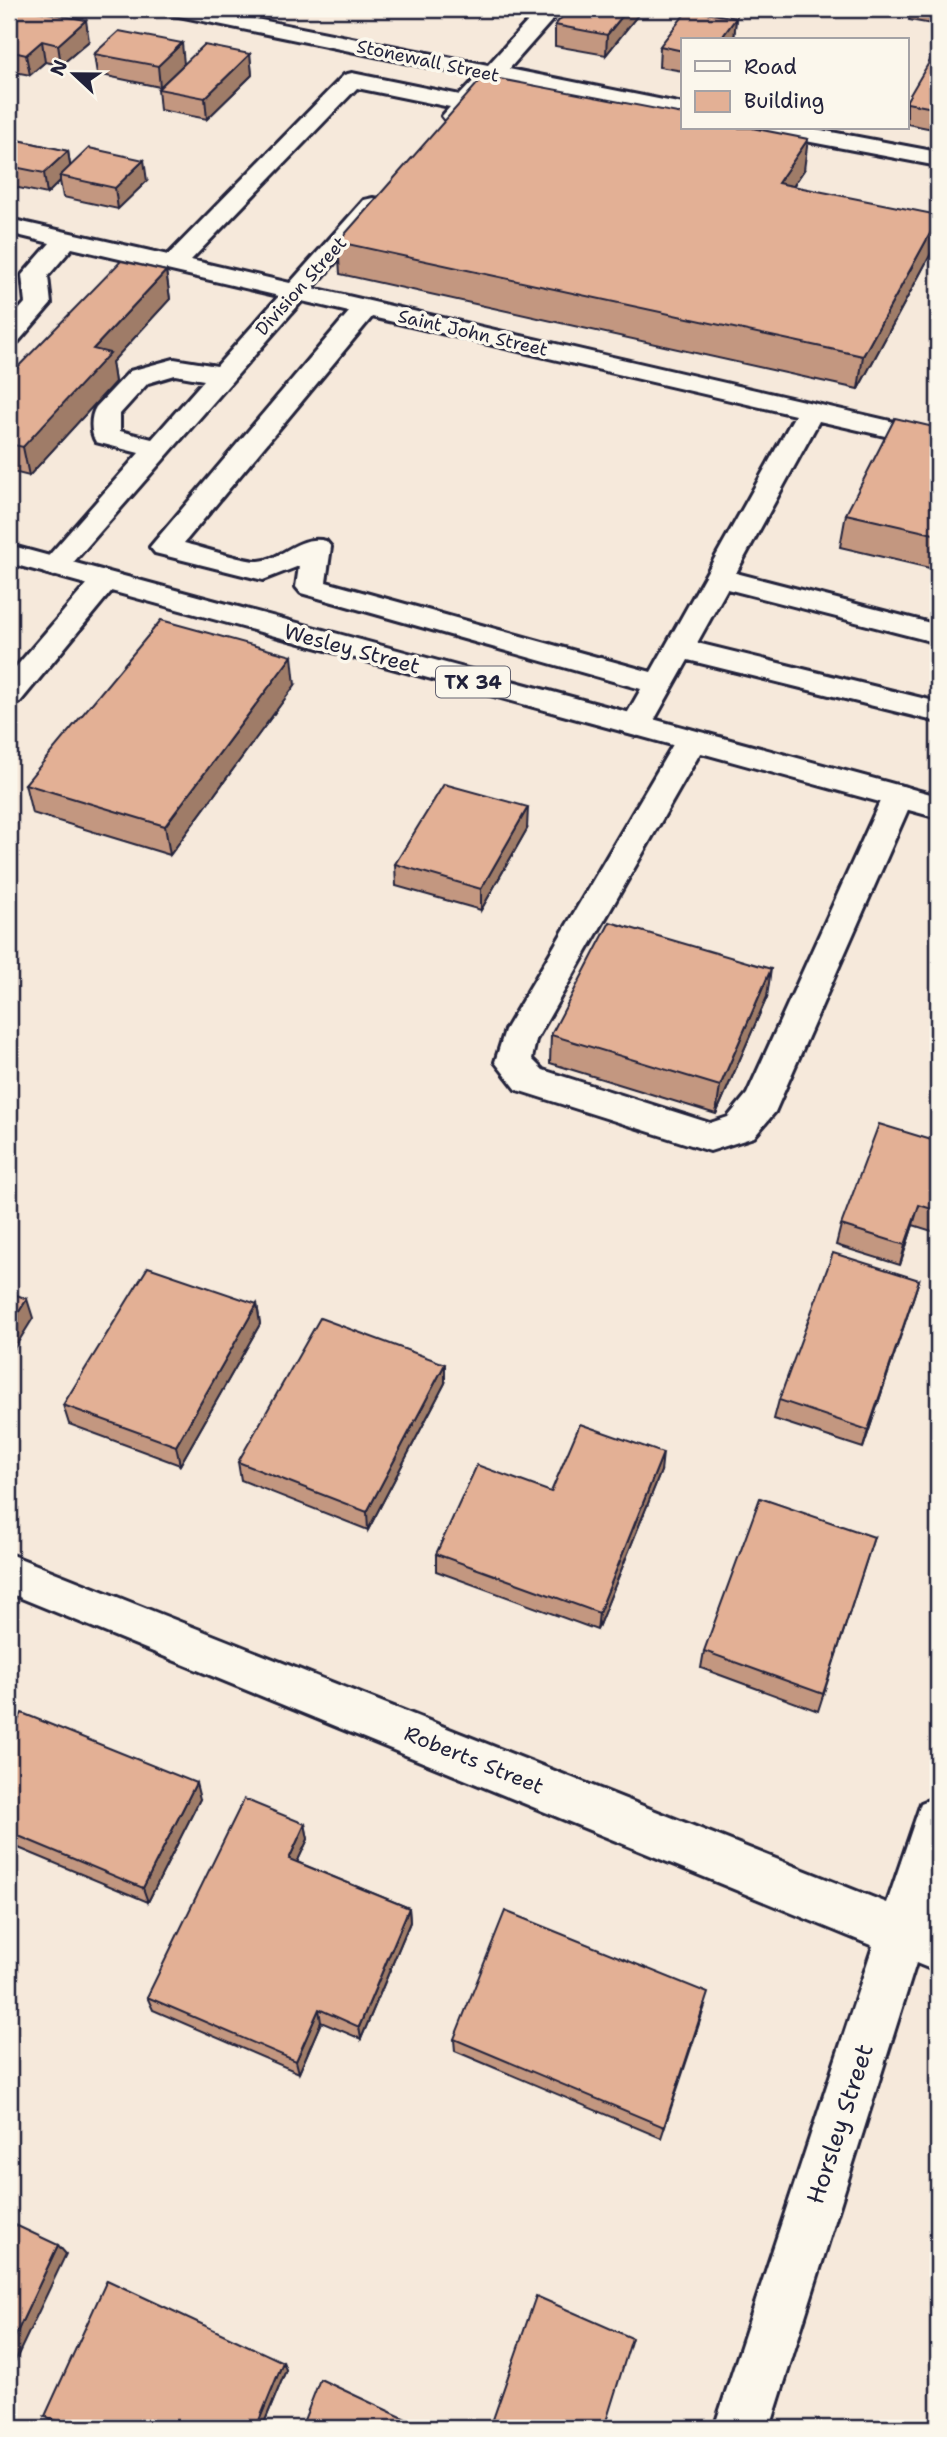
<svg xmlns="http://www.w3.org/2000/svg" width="947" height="2437" font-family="'Shantell Sans',sans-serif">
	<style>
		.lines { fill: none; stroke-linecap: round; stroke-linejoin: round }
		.minor-casing { stroke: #22223b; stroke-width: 6 }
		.major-casing { stroke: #22223b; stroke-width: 6 }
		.minor { fill: #fbf7ec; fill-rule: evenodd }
		.major { fill: #fbf7ec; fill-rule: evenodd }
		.wall { fill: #c39780; stroke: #22223b; stroke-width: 2 }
		.shaded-wall { fill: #9f7b68; stroke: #22223b; stroke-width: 2 }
		.building { fill: #e3b095; stroke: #22223b; stroke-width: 2 }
		.labels { text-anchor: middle; stroke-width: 7; stroke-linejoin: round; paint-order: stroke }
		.far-street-label { font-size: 18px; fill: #22223b; stroke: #fbf7ec }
		.shield { fill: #fbf7ec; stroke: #636270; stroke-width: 2 }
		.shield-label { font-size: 19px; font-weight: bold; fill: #22223b }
		.street-label { font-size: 21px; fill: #22223b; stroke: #fbf7ec }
		.near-street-label { font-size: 24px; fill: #22223b; stroke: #fbf7ec }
	</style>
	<rect width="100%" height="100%" fill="#f6e9db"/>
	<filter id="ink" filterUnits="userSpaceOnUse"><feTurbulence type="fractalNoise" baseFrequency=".0143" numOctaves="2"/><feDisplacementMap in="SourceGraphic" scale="14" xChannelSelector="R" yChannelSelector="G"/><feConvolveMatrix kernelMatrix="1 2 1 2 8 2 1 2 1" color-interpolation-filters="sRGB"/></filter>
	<g filter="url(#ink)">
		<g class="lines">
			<defs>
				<g id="minor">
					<path d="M 163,9 L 205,9 L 488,65 L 539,9 L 562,9 L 509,69 L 683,104 L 683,118 L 498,81 L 462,121 L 446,121 L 442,116 L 450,107 L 357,88 L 191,260 L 290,283 L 364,200 L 373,198 L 382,200 L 385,205 L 313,288 L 938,432 L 938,448 L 819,421 L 736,573 L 938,625 L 938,643 L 727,589 L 697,643 L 938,702 L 938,722 L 688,660 L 647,733 L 636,736 L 625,733 L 620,726 L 641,689 L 301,593 L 296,587 L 299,566 L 263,580 L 155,553 L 150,547 L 155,541 L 349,312 L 302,301 L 64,573 L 54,576 L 44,573 L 39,567 L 44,561 L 139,453 L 96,442 C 90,433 90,416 96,407 L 130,371 L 174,359 L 217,366 L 279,296 L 72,248 L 48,276 L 51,304 L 18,342 L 9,344 L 9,321 L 25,303 L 22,275 L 50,243 L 9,233 L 9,219 L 168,255 L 344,75 L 352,73 L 460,95 L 477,77 L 174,15 L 166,14 ZM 372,317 L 795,415 L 651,672 L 326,582 L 331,547 L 326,541 C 298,534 282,560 259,561 C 246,562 200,547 184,543 ZM 175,375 L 204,380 L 152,439 L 120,431 L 120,414 L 148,383 Z"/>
					<path d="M 762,128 L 810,128 L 938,152 L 938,166 L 774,135 L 766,133 Z"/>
					<path d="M 104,573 L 114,576 L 119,582 L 114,588 L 20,702 L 9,705 L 9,675 L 94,576 Z"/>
					<path d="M 691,730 L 702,734 L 707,741 L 536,1040 L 532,1059 L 543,1070 L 710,1123 L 728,1117 L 747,1094 L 886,788 L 898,785 L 910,788 L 914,796 L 775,1112 L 754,1137 L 710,1151 L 517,1090 L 495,1062 L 505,1030 L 675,741 L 680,734 Z"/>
					<path d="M 9,1554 L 887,1903 L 921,1803 L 938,1796 L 938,1893 L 930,1920 L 938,1924 L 938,1972 L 916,1963 L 770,2428 L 714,2428 L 873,1946 L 9,1593 Z"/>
				</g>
				<path id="major" d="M 9,545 L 938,796 L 938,818 L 9,563 Z"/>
			</defs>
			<!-- minor casing -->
			<use href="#minor" class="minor-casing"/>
			<!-- major casing -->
			<use href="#major" class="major-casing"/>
			<!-- minor -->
			<use href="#minor" class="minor"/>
			<!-- major -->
			<use href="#major" class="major"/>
		</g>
		<!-- wall -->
		<g class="wall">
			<path d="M 483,9 L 498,9 L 496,11 Z"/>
			<path d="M 569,9 L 638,9 L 637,16 L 606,55 L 555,46 L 555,25 Z"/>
			<path d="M 911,9 L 938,9 L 938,25 L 909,20 Z"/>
			<path d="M 688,10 L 736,18 L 734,39 L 733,40 L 683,40 L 683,71 L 659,67 L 660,46 Z"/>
			<path d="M 9,20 L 89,41 L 61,65 L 45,62 L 30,75 L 9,71 Z"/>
			<path d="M 182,43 L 160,87 L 97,74 L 94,54 Z"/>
			<path d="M 250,54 L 252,75 L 207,119 L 160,110 L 158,89 Z"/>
			<path d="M 938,60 L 938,130 L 907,124 L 907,100 Z"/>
			<path d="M 9,138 L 68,151 L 70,166 L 147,181 L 118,209 L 63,197 L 60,181 L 47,194 L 9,186 Z"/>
			<path d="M 804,170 L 793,186 L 934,248 L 858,389 L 340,274 L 338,242 Z"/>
			<path d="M 166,271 L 170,299 L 112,362 L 115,382 L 29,476 L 9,471 L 9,376 Z"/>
			<path d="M 938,428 L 938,570 L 840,547 L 846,514 Z"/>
			<path d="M 295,685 L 170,855 L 32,813 L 25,784 Z"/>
			<path d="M 527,829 L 481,910 L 396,886 L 395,864 Z"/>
			<path d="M 767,997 L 716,1114 L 550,1063 L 551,1035 Z"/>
			<path d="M 938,1142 L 938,1233 L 913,1225 L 900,1265 L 836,1245 L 841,1225 Z"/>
			<path d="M 919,1280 L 863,1448 L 774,1419 L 779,1400 Z"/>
			<path d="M 257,1304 L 260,1324 L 180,1465 L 69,1424 L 63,1405 Z"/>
			<path d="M 445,1383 L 368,1530 L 241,1480 L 238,1462 Z"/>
			<path d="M 661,1471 L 597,1630 L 436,1571 L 436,1554 L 551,1492 Z"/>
			<path d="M 874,1537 L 818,1711 L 701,1668 L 704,1651 Z"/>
			<path d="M 9,1737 L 200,1799 L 148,1902 L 9,1844 Z"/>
			<path d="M 305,1824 L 308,1839 L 297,1862 L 409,1908 L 410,1922 L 361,2039 L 321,2022 L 299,2073 L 153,2010 L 147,1997 Z"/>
			<path d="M 705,2006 L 661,2138 L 455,2051 L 454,2039 Z"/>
			<path d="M 283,2362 L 286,2370 L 262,2428 L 65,2428 L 53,2422 L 45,2416 Z"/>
		</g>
		<!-- shaded-wall -->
		<g class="shaded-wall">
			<path d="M 628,9 L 638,9 L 637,16 L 606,55 L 607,35 Z"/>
			<path d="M 736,18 L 734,39 L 733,40 L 720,40 Z"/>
			<path d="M 86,20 L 89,41 L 61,65 L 58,45 Z"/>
			<path d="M 42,41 L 45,62 L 30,75 L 26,55 Z"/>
			<path d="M 182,43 L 184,64 L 160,87 L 158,66 Z"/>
			<path d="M 250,54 L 252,75 L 207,119 L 205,98 Z"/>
			<path d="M 808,139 L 804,170 L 774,215 L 778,183 Z"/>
			<path d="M 68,151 L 71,171 L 60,176 L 60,181 L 47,194 L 44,173 Z"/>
			<path d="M 144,160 L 147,181 L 118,209 L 115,188 Z"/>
			<path d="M 938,219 L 938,225 L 934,248 L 858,389 L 863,356 Z"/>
			<path d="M 166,271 L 170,299 L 112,362 L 115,382 L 29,476 L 23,447 L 93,349 Z"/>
			<path d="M 292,656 L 295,685 L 170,855 L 165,826 Z"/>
			<path d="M 528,807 L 527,829 L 481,910 L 481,889 Z"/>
			<path d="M 771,969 L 767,997 L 716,1114 L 720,1086 Z"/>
			<path d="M 919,1205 L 913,1225 L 900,1265 L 905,1245 Z"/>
			<path d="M 919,1280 L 913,1299 L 863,1448 L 868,1430 Z"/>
			<path d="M 27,1299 L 33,1318 L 9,1357 L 9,1327 Z"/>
			<path d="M 257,1304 L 260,1324 L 180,1465 L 176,1446 Z"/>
			<path d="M 445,1364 L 445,1383 L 368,1530 L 367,1512 Z"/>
			<path d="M 663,1453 L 661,1471 L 597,1630 L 599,1613 Z"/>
			<path d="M 196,1783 L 200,1799 L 148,1902 L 143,1888 Z"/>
			<path d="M 305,1824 L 308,1839 L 292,1873 L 289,1859 Z"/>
			<path d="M 409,1908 L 410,1922 L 361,2039 L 359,2027 Z"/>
			<path d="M 319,2009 L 321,2022 L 299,2073 L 296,2061 Z"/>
			<path d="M 58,2245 L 66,2254 L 9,2374 L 9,2349 Z"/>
			<path d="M 283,2362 L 286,2370 L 262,2428 L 256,2428 Z"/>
		</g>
		<!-- building -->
		<g class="building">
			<path d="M 22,9 L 25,9 L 86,20 L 58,45 L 42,41 L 26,55 L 9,51 L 9,20 Z"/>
			<path d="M 569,9 L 628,9 L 607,35 L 555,25 Z"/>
			<path d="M 688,10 L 736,18 L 720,40 L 683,40 L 683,51 L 660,46 Z"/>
			<path d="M 119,31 L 182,43 L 158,66 L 94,54 Z"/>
			<path d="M 204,45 L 250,54 L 205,98 L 158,89 Z"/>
			<path d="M 931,59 L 938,60 L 938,109 L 907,103 L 907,100 Z"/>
			<path d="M 484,76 L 683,114 L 683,128 L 752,128 L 808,139 L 778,183 L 938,215 L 938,219 L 863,356 L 338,242 Z"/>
			<path d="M 9,138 L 68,151 L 44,173 L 9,166 Z"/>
			<path d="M 89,148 L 144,160 L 115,188 L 60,176 Z"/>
			<path d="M 121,261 L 166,271 L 93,349 L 110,353 L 23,447 L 9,444 L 9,376 Z"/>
			<path d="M 895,418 L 938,428 L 938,535 L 846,514 Z"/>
			<path d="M 161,620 L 292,656 L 165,826 L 25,784 Z"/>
			<path d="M 444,784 L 528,807 L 481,889 L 395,864 Z"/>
			<path d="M 610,922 L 771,969 L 720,1086 L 551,1035 Z"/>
			<path d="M 879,1124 L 938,1142 L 938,1211 L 919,1205 L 905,1245 L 841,1225 Z"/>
			<path d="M 833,1253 L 919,1280 L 868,1430 L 779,1400 Z"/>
			<path d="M 148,1267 L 257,1304 L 176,1446 L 63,1405 Z"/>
			<path d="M 9,1292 L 27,1299 L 9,1327 Z"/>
			<path d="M 320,1318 L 445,1364 L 367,1512 L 238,1462 Z"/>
			<path d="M 580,1424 L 663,1453 L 599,1613 L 436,1554 L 477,1465 L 551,1492 Z"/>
			<path d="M 760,1498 L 874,1537 L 823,1694 L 704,1651 Z"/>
			<path d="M 22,1713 L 196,1783 L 143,1888 L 9,1832 L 9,1737 Z"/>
			<path d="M 244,1799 L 305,1824 L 289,1859 L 409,1908 L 359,2027 L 319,2009 L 296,2061 L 147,1997 Z"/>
			<path d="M 505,1911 L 708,1993 L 664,2127 L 454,2039 Z"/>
			<path d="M 9,2222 L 58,2245 L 9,2349 Z"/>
			<path d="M 107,2280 L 283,2362 L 256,2428 L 71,2428 L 45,2416 Z"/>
			<path d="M 536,2296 L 632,2338 L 604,2428 L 490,2428 Z"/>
			<path d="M 320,2379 L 425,2428 L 301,2428 Z"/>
		</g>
	</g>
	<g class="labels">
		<!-- far-street labels -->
		<g class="far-street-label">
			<text transform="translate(428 61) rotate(12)" y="6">Stonewall Street</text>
			<text transform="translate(301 286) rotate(-48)" y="6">Division Street</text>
			<text transform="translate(473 333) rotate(13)" y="6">Saint John Street</text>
		</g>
		<!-- shield labels -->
		<rect class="shield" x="436" y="666.5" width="74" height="31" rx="5"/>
		<g class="shield-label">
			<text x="473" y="689">TX 34</text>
		</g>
		<!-- street labels -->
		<g class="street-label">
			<text transform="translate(352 649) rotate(15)" y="7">Wesley Street</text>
			<text transform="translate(474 1760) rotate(22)" y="7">Roberts Street</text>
		</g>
		<!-- near-street labels -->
		<g class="near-street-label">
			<text transform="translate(840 2124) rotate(-72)" y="8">Horsley Street</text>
		</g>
	</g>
	<!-- margin -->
	<rect width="947" height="2437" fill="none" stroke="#fbf7ec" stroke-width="35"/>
	<rect x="18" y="18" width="912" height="2402" fill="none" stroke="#22223b" stroke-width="2.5" filter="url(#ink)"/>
	<!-- legend -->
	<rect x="681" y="38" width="228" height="91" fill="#fbf7ec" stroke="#a4a2a5" stroke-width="2"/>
	<rect x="695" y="61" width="35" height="10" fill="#fbf7ec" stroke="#a4a2a5" stroke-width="2"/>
	<text x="744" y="74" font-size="21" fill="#22223b">Road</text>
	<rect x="695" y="91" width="35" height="21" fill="#e3b095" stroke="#a4a2a5" stroke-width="2"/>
	<text x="744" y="108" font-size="21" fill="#22223b">Building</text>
	<!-- north arrow -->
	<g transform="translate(74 74) rotate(292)" stroke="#fbf7ec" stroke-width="5" paint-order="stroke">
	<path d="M0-5L12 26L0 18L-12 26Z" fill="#22223b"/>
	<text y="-10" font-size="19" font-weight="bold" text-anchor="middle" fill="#22223b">N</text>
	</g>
</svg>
